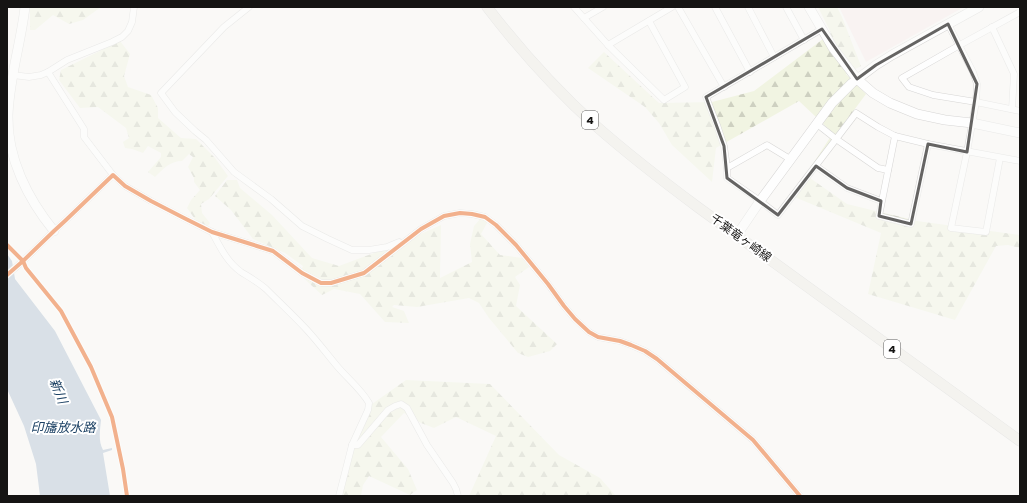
<svg xmlns="http://www.w3.org/2000/svg" width="1027" height="503" font-family="Poppins,'Noto Sans JP',sans-serif">
	<style>
		.education { fill: #f8ecec }
		.forest { fill: url(#forest-firs) }
		.water { fill: #b1c1d2 }
		.lines { fill: none; stroke-linecap: round; stroke-linejoin: round }
		.street-casing { stroke: #d7d6d5; stroke-width: 7 }
		.secondary-casing { stroke: #d7d6d5; stroke-width: 10 }
		.primary-casing { stroke: #d3d2d1; stroke-width: 11 }
		.street { stroke: #fefefe; stroke-width: 6 }
		.secondary { stroke: #fefefe; stroke-width: 9 }
		.primary { stroke: #eeebe5; stroke-width: 10 }
		.cycleway-casing { stroke: #fff; stroke-width: 6 }
		.cycleway { stroke: #e8590c; stroke-width: 4 }
		.marked { fill: none; stroke: #656463; stroke-width: 3; stroke-linejoin: round }
		.labels { text-anchor: middle; stroke-width: 4; stroke-linejoin: round; paint-order: stroke }
		.shield { fill: #fff; stroke: #5b5a5a; stroke-width: 1 }
		.shield-label { font-size: 11px; font-weight: bold; fill: #151413 }
		.street-label { font-size: 12px; fill: #151413; stroke: #fff }
		.water-label { font-size: 13px; font-style: italic; fill: #1b4063; stroke: #fff }
	</style>
	<defs>
		<pattern id="forest-firs" width="22" height="20" patternUnits="userSpaceOnUse"><rect width="22" height="20" fill="#f1f4e2"/><path d="M5 1l3.5 6h-7zM16 11l3.5 6h-7z" fill="#ced0c1"/></pattern>
	</defs>
	<rect width="100%" height="100%" fill="#faf9f7"/>
	<!-- education -->
	<path class="education" d="M 839,7 L 964,7 L 866,62 Z"/>
	<!-- forest -->
	<g class="forest">
		<path d="M 30,7 L 101,7 L 83,20 L 69,24 L 53,15 L 35,30 L 30,30 Z"/>
		<path d="M 818,7 L 837,7 L 842,17 L 861,66 L 846,74 L 866,94 L 840,129 L 810,178 L 847,204 L 917,221 L 1020,235 L 1020,248 L 1008,245 L 996,246 L 955,320 L 868,294 L 881,233 L 792,196 L 833,133 L 799,101 L 716,148 L 712,182 L 672,145 L 659,123 L 645,107 L 588,68 L 604,52 L 659,103 L 712,102 L 754,91 L 831,33 Z"/>
		<path d="M 120,41 L 130,54 L 124,76 L 128,87 L 151,95 L 158,108 L 158,118 L 181,138 L 196,139 L 215,158 L 228,176 L 209,199 L 201,204 L 202,213 L 210,223 L 207,227 L 197,222 L 187,208 L 191,200 L 200,190 L 194,182 L 194,178 L 188,167 L 193,157 L 189,154 L 182,161 C 170,161 163,169 155,177 L 148,172 L 161,157 L 161,153 L 148,146 L 143,153 L 132,149 L 125,148 L 123,142 L 129,138 L 126,128 L 98,107 L 80,108 L 59,80 L 61,70 Z"/>
		<path d="M 227,180 L 237,180 L 240,188 L 272,215 L 312,258 L 339,266 L 398,244 L 441,225 L 440,278 L 472,262 L 470,244 L 474,226 L 481,218 L 488,221 L 481,234 L 500,255 L 522,258 L 529,267 L 515,277 L 520,285 L 516,306 L 557,344 L 550,351 L 528,357 L 518,353 L 489,318 L 479,303 L 469,298 L 417,307 L 394,305 L 392,307 L 404,311 L 409,323 L 385,322 L 360,294 L 334,289 L 322,295 L 299,274 L 303,266 L 285,253 L 253,239 L 231,210 L 215,196 Z"/>
		<path d="M 406,380 L 490,384 L 559,455 L 600,478 L 616,496 L 469,496 L 496,436 L 456,417 L 434,428 L 421,423 L 404,413 L 381,437 L 408,469 L 417,490 L 410,495 L 369,476 L 363,485 L 361,496 L 342,496 L 350,459 L 357,440 L 368,418 L 372,404 Z"/>
	</g>
	<!-- water -->
	<path class="water" d="M 7,254 L 12,261 L 15,279 L 55,331 L 101,420 C 100,430 98,441 103,450 L 112,448 L 112,450 L 103,453 L 110,496 L 40,496 L 36,464 L 24,426 L 7,389 Z"/>
	<g class="lines">
		<defs>
			<g id="street">
				<path d="M 249,7 L 224,27 L 161,93 L 175,112 L 195,131 L 206,140 L 234,172 L 271,199 L 302,226 L 328,239 L 352,250 L 369,250 L 387,247 L 399,242"/>
				<path d="M 574,7 L 608,45 L 664,100 L 685,87 L 649,21"/>
				<path d="M 678,7 L 724,87"/>
				<path d="M 715,7 L 750,72"/>
				<path d="M 748,7 L 774,57"/>
				<path d="M 786,7 L 804,40"/>
				<path d="M 1020,12 L 958,46 L 902,78 L 909,87 L 933,95 L 976,102 L 1020,111"/>
				<path d="M 584,18 L 603,7"/>
				<path d="M 948,24 L 973,72 L 977,84 L 976,102 L 967,152 L 951,228 L 986,232 L 1000,158"/>
				<path d="M 992,27 L 1014,74 L 1012,109"/>
				<path d="M 608,45 L 672,7"/>
				<path d="M 48,72 L 84,129 L 84,137 L 113,175"/>
				<path d="M 13,75 L 29,77 L 41,75 L 48,72 L 67,60 L 112,42 L 122,37 L 128,31 L 132,22 L 134,7"/>
				<path d="M 817,124 L 836,139 L 878,168 L 888,170"/>
				<path d="M 895,136 L 879,216 L 911,224 L 928,144"/>
				<path d="M 790,159 L 767,145 L 727,168 L 727,178 L 760,201 L 778,215 L 856,113 L 878,127 L 895,136 L 928,144 L 1020,161"/>
				<path d="M 816,166 L 847,188 L 881,201"/>
				<path d="M 727,168 L 724,146 L 717,125 L 706,97 L 822,29"/>
				<path d="M 212,232 C 220,247 227,262 241,272 C 249,277 258,282 266,289 C 280,303 294,316 307,330 C 318,342 327,354 337,366 C 347,378 361,389 369,403 L 368,410 L 352,445 L 339,496"/>
				<path d="M 7,275 L 23,261 L 54,231 L 66,220 L 113,175 L 125,186 L 151,201 L 184,218 L 212,232 L 273,251 L 302,273 L 321,283 L 331,283 L 364,273 L 421,229 L 444,216 L 460,213 L 472,214 L 485,217 L 496,225 L 516,245 L 548,284 L 564,306 L 575,319 L 589,332 L 598,337 L 620,341 L 631,345 L 645,351 L 657,359 L 753,440 L 800,496"/>
				<path d="M 352,445 L 358,445 L 388,410 L 395,406 L 401,404 L 407,408 L 427,445 L 453,483 L 456,489 L 458,496"/>
			</g>
			<g id="secondary">
				<path d="M 25,7 C 21,43 9,79 8,116 C 7,158 28,199 54,231"/>
				<path d="M 809,7 L 833,48 L 857,79 L 873,93 L 890,103 L 917,114 L 945,120 L 972,123 L 1020,133"/>
				<path d="M 737,235 L 760,201 L 832,103 L 852,83 L 876,65 L 892,55 L 979,7"/>
			</g>
			<path id="primary" d="M 487,7 C 520,50 556,90 596,126 C 629,155 664,182 699,208 L 1020,441"/>
		</defs>
		<!-- street casing -->
		<use href="#street" class="street-casing"/>
		<!-- secondary casing -->
		<use href="#secondary" class="secondary-casing"/>
		<!-- primary casing -->
		<use href="#primary" class="primary-casing"/>
		<!-- street -->
		<use href="#street" class="street"/>
		<!-- secondary -->
		<use href="#secondary" class="secondary"/>
		<!-- primary -->
		<use href="#primary" class="primary"/>
		<defs>
			<g id="cycleway">
				<path d="M 7,245 L 23,261 L 26,268 L 61,311 L 91,367 L 112,417 L 123,469 L 127,496"/>
				<path d="M 7,275 L 23,261 L 54,231 L 66,220 L 113,175 L 125,186 L 151,201 L 184,218 L 212,232 L 273,251 L 302,273 L 321,283 L 331,283 L 364,273 L 421,229 L 444,216 L 460,213 L 472,214 L 485,217 L 496,225 L 516,245 L 548,284 L 564,306 L 575,319 L 589,332 L 598,337 L 620,341 L 631,345 L 645,351 L 657,359 L 753,440 L 800,496"/>
			</g>
		</defs>
		<!-- cycleway casing -->
		<use href="#cycleway" class="cycleway-casing"/>
		<!-- cycleway -->
		<use href="#cycleway" class="cycleway"/>
	</g>
	<!-- marked area -->
	<path d="M0 0H1027V503H0ZM 948,24 L 977,84 L 967,152 L 928,144 L 911,224 L 879,216 L 881,201 L 847,188 L 816,166 L 778,215 L 727,178 L 724,146 L 706,97 L 822,29 L 857,79 L 876,65 Z" fill="#faf9f7" fill-opacity=".55" fill-rule="evenodd"/>
	<path class="marked" d="M 948,24 L 977,84 L 967,152 L 928,144 L 911,224 L 879,216 L 881,201 L 847,188 L 816,166 L 778,215 L 727,178 L 724,146 L 706,97 L 822,29 L 857,79 L 876,65 Z"/>
	<g class="labels">
		<!-- shield labels -->
		<g class="shield">
			<rect x="582" y="111" width="16" height="18" rx="3"/>
			<rect x="884" y="340" width="16" height="18" rx="3"/>
		</g>
		<g class="shield-label">
			<text x="590" y="124">4</text>
			<text x="892" y="353">4</text>
		</g>
		<!-- street labels -->
		<g class="street-label">
			<text transform="translate(741 238) rotate(36)" y="4">千葉竜ヶ崎線</text>
		</g>
		<!-- water labels -->
		<g class="water-label">
			<text transform="translate(59 391) rotate(68)" y="5">新川</text>
			<text x="63" y="432">印旛放水路</text>
		</g>
	</g>
	<!-- border -->
	<rect width="1027" height="503" fill="none" stroke="#151413" stroke-width="16"/>
</svg>
